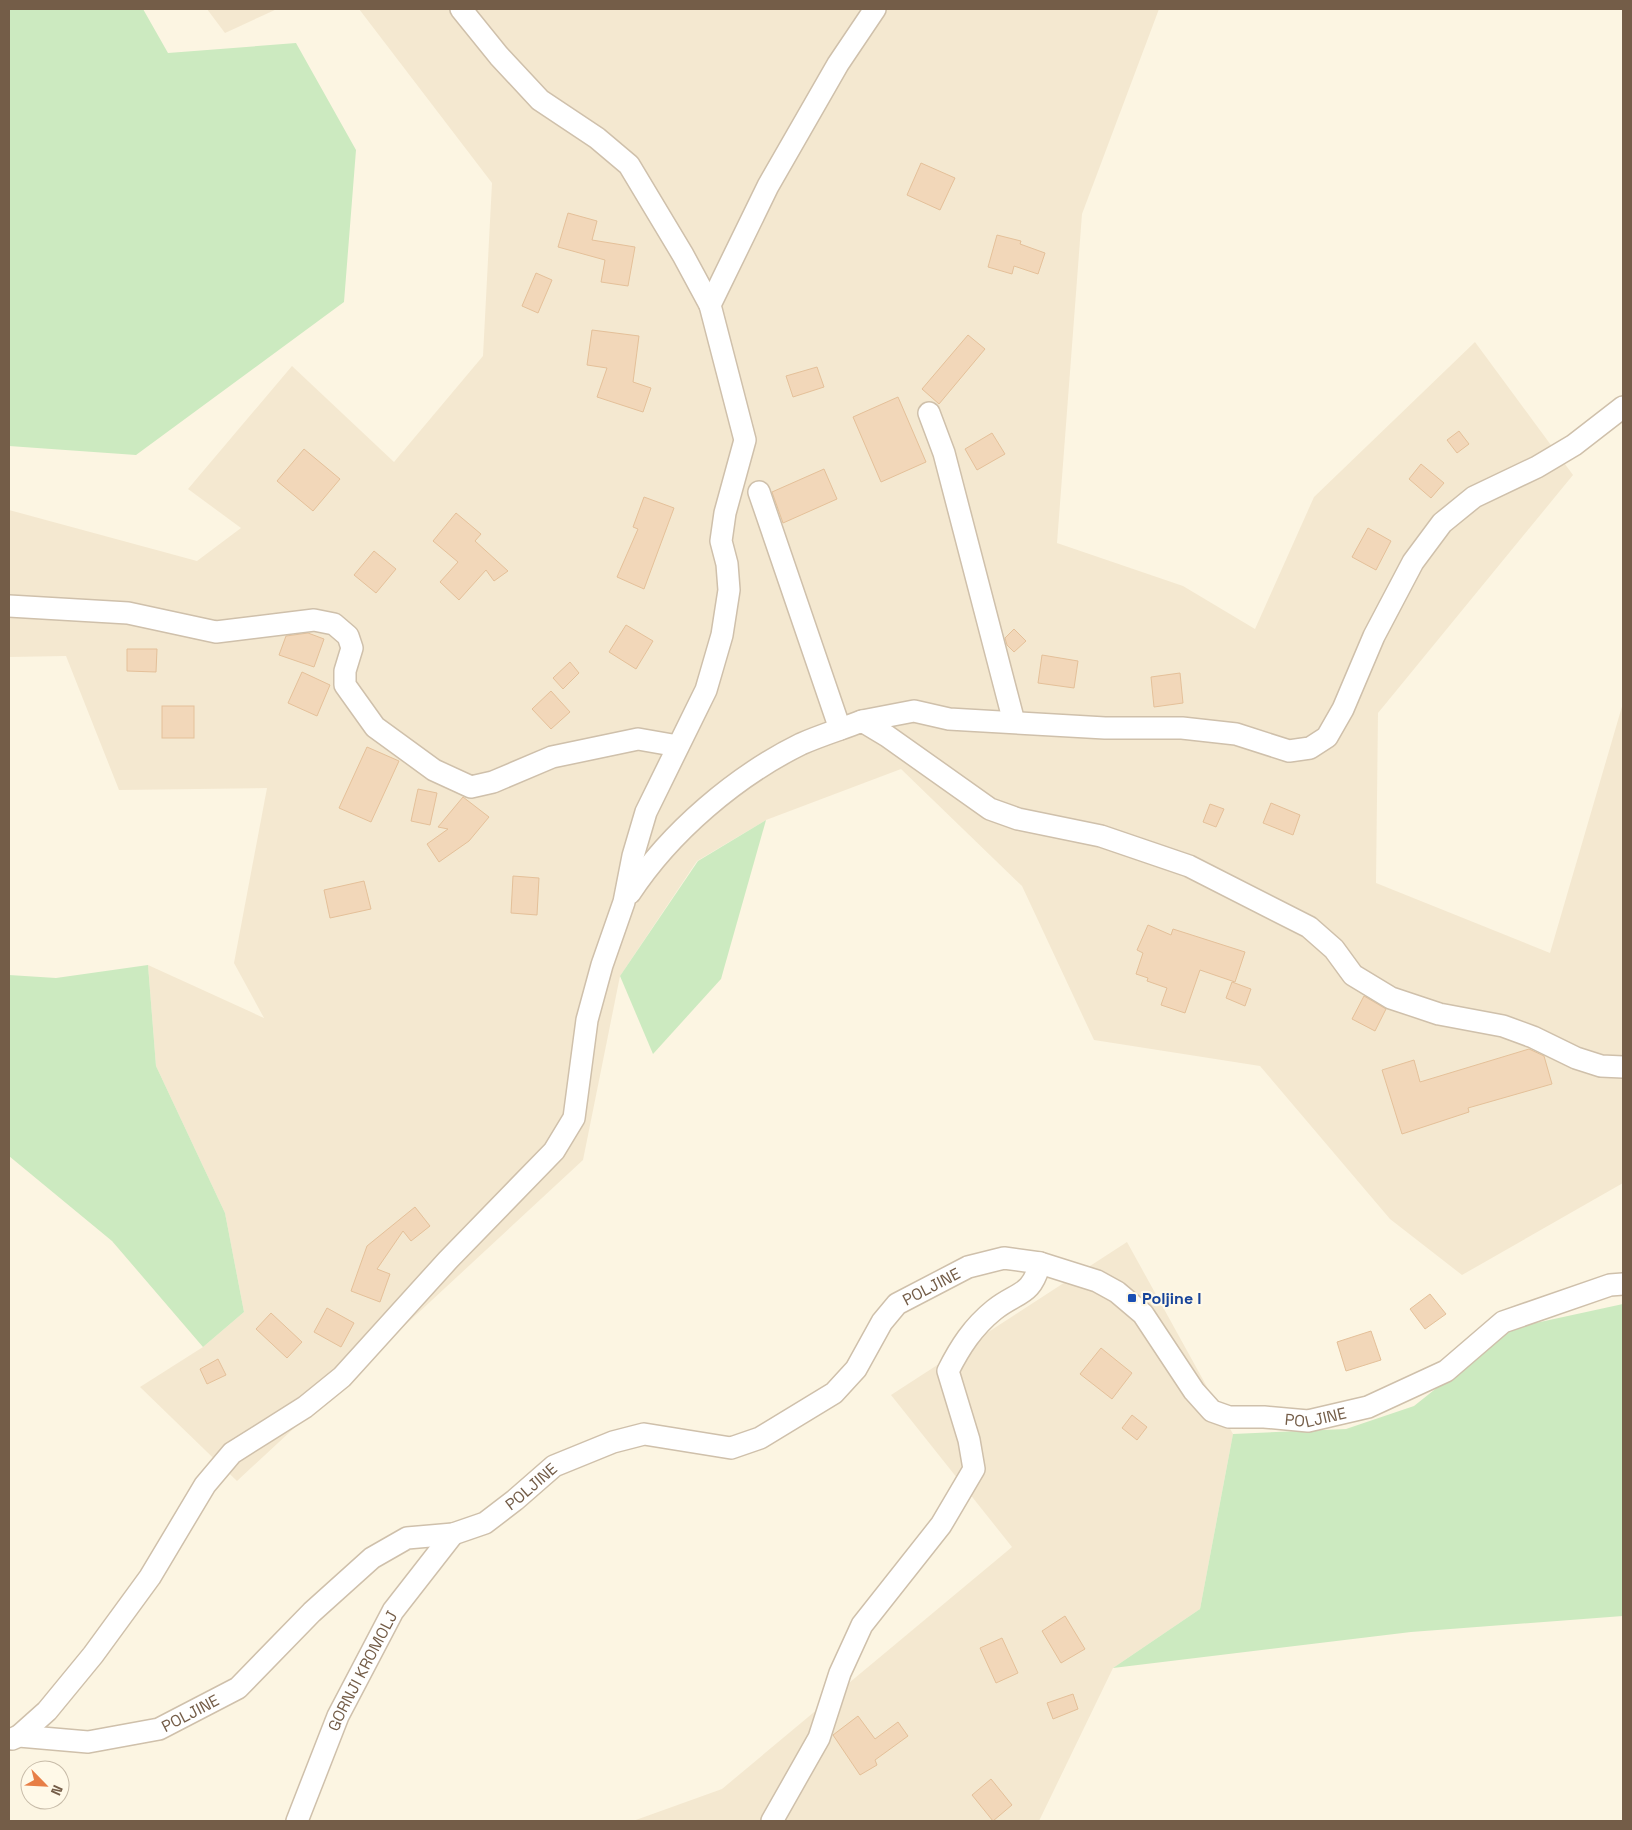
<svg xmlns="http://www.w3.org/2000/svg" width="1632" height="1830" font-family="'Space Grotesk',sans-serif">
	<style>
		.residential { fill: #f4e8d0 }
		.green { fill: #cceac0 }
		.building { fill: #f2d7b9; stroke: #e4c099 }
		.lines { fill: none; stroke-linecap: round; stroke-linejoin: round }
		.minor-casing { stroke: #cfc0ab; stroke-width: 24 }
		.minor { stroke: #fff; stroke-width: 21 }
		.transit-dot { fill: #1a4fb4; stroke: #fff9e8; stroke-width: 2 }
		.labels { text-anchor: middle; stroke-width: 4.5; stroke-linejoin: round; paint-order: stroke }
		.street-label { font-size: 16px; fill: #745d48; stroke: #fff9e8 }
		.transit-label { font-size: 16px; font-weight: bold; fill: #164399; stroke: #fff9e8; text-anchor: start }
	</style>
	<rect width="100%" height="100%" fill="#fcf5e2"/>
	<!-- residential -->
	<g class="residential">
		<path d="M 207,9 L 277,9 L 225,33 Z"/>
		<path d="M 359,9 L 1159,9 L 1082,214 L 1057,543 L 1183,586 L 1255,629 L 1314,497 L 1475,342 L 1573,475 L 1378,713 L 1376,883 L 1550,953 L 1623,703 L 1623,1183 L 1462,1275 L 1390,1219 L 1260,1066 L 1094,1040 L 1022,886 L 901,769 L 766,820 L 697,861 L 620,976 L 583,1160 L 237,1481 L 140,1387 L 203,1347 L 244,1312 L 225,1213 L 156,1066 L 148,965 L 264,1018 L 234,963 L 267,788 L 119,790 L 66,656 L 9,657 L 9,510 L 197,561 L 241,528 L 188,489 L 292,366 L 394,462 L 483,356 L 492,183 Z"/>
		<path d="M 1127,1242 L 1233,1434 L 1200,1609 L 1113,1668 L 1039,1821 L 633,1821 L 722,1789 L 1012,1547 L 891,1395 Z"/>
	</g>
	<!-- green -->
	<g class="green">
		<path d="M 9,9 L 143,9 L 168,53 L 296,43 L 356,150 L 344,302 L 136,455 L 9,446 Z"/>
		<path d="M 766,820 L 721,979 L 653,1054 L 620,976 L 698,861 Z"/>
		<path d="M 148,965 L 156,1066 L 225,1213 L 244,1312 L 203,1347 L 112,1241 L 9,1156 L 9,975 L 56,978 Z"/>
		<path d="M 1623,1304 L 1623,1616 L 1411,1632 L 1113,1668 L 1200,1609 L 1233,1434 L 1346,1429 L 1414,1406 L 1512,1328 Z"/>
	</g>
	<!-- building -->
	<g class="building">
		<path d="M 921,163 L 955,178 L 940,210 L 907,195 Z"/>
		<path d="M 568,213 L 597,221 L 592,240 L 635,247 L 628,286 L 601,282 L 605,260 L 558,247 Z"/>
		<path d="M 997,235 L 1021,241 L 1020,244 L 1045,253 L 1038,274 L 1014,266 L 1012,274 L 988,267 Z"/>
		<path d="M 536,273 L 552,280 L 538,313 L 522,306 Z"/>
		<path d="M 592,330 L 639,336 L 633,382 L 651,388 L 643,412 L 597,397 L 607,368 L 587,365 Z"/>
		<path d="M 968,335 L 985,349 L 939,404 L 922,389 Z"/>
		<path d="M 817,367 L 824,387 L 793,397 L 786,376 Z"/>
		<path d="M 898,397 L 926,462 L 881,482 L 853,417 Z"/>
		<path d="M 1459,431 L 1469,444 L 1457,453 L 1447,440 Z"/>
		<path d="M 992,433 L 1005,454 L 977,470 L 965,449 Z"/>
		<path d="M 304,449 L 340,479 L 313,511 L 277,481 Z"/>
		<path d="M 1421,464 L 1444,483 L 1431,498 L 1409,479 Z"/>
		<path d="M 824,469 L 837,499 L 783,523 L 772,492 Z"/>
		<path d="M 644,497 L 674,508 L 644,589 L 617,577 L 638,529 L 633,527 Z"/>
		<path d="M 456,513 L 481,534 L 475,541 L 508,571 L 494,581 L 486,570 L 459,600 L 440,582 L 458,562 L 433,541 Z"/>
		<path d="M 1368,528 L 1391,541 L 1376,570 L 1352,557 Z"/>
		<path d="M 374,551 L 396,569 L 376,593 L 354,575 Z"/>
		<path d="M 626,625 L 653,641 L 636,669 L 609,652 Z"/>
		<path d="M 1014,629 L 1026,641 L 1014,652 L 1007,645 L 1005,638 Z"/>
		<path d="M 308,633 L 324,639 L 314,667 L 279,655 L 286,636 Z"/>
		<path d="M 127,649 L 157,649 L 156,672 L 127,671 Z"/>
		<path d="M 1042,655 L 1078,661 L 1074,688 L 1038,683 Z"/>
		<path d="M 570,662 L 579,673 L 563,689 L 553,678 Z"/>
		<path d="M 302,672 L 330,685 L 317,716 L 288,703 Z"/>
		<path d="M 1180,673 L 1183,703 L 1154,707 L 1151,677 Z"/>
		<path d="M 551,691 L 570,712 L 551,729 L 532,709 Z"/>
		<rect x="162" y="706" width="32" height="32"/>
		<path d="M 367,747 L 399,761 L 371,822 L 339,808 Z"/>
		<path d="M 418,789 L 437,793 L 430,825 L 411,821 Z"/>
		<path d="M 463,797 L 489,817 L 469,841 L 439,862 L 427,844 L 448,829 L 438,827 Z"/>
		<path d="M 1271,803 L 1300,815 L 1293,835 L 1263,823 Z"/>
		<path d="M 1210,804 L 1224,809 L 1216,827 L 1203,822 Z"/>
		<path d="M 513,876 L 539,878 L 537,915 L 511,913 Z"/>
		<path d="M 364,881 L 371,909 L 330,918 L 324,890 Z"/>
		<path d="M 1148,925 L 1171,935 L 1173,929 L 1245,952 L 1235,982 L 1200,970 L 1185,1013 L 1161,1005 L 1167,988 L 1147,981 L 1148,978 L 1136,974 L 1143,953 L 1137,950 Z"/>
		<path d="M 1232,982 L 1251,989 L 1245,1006 L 1226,998 Z"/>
		<path d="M 1364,996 L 1386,1009 L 1375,1031 L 1352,1019 Z"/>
		<path d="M 1529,1049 L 1544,1056 L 1552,1084 L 1468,1108 L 1469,1112 L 1402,1134 L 1382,1070 L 1414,1060 L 1420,1082 Z"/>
		<path d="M 415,1207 L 430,1226 L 411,1241 L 403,1231 L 377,1269 L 390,1274 L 380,1302 L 351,1291 L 367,1246 Z"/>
		<path d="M 1430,1294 L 1446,1314 L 1425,1329 L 1410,1309 Z"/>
		<path d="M 327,1308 L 354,1323 L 341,1347 L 314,1332 Z"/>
		<path d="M 271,1313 L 302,1342 L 287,1358 L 256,1329 Z"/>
		<path d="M 1371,1331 L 1381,1360 L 1346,1371 L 1337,1342 Z"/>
		<path d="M 1101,1348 L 1132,1373 L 1112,1399 L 1080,1374 Z"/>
		<path d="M 218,1359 L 226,1375 L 207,1384 L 200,1369 Z"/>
		<path d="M 1132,1415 L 1147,1427 L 1137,1440 L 1122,1428 Z"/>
		<path d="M 1065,1616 L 1085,1649 L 1061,1663 L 1042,1631 Z"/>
		<path d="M 1002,1638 L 1018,1673 L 996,1683 L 980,1648 Z"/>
		<path d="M 1073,1694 L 1078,1709 L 1053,1719 L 1047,1703 Z"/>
		<path d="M 858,1716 L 875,1739 L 898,1722 L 908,1736 L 875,1760 L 877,1765 L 860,1775 L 833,1735 Z"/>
		<path d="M 991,1779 L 1012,1805 L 993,1821 L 972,1795 Z"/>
	</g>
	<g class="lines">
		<defs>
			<g id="minor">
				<path d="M 461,9 L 499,56 L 540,100 L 597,138 L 629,165 L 683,255 L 710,305"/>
				<path d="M 929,413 L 944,453 L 1014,722"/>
				<path d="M 759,492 L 840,729"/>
				<path d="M 9,606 L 128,613 L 216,632 L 314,620 L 334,624 L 348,636 L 352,648 L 345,671 L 345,685 L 375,727 L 434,770 L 471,787 L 493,782 L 552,757 L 638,739 L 678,746"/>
				<path d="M 862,721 L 914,711 L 949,719 L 1105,728 L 1182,728 L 1236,734 L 1289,751 L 1310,748 L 1327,737 L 1343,709 L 1374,636 L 1413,562 L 1442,523 L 1474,497 L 1537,467 L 1574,445 L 1623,407"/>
				<path d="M 630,893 C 670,832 736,776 801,744 C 821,735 842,729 862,721 L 887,736 L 990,809 L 1018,819 L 1101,836 L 1189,866 L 1309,927 L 1334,949 L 1353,975 L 1391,998 L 1439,1014 L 1503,1026 L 1533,1037 L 1576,1058 L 1601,1066 L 1623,1067"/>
				<path d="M 19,1736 L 47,1711 L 93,1655 L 150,1577 L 205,1485 L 232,1453 L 305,1407 L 342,1377 L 448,1260 L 554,1151 L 574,1118 L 587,1020 L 602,965 L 624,902 L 633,856 L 646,812 L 706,690 L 722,635 L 729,590 L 727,564 L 721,541 L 725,513 L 745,440 L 710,305 L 768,186 L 838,64 L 875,9"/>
				<path id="s1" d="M 12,1739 L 19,1736 L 88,1742 L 159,1729 L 238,1688 L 312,1612 L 372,1558 L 407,1538 L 453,1534 L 485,1523 L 515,1500 L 554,1466 L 613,1442 L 644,1434 L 731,1448 L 760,1438 L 834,1393 L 856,1369 L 882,1322 L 897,1304 L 968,1267 L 1004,1258 L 1040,1263 L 1097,1281 L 1117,1292 L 1143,1314 L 1194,1391 L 1212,1411 L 1229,1417 L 1264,1417 L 1308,1421 L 1368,1407 L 1446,1371 L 1503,1322 L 1610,1285 L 1623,1284"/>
				<path id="s2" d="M 297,1821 L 338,1716 L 393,1611 L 453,1534"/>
				<path d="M 772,1821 L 819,1738 L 840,1673 L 862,1625 L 941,1525 L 974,1469 L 969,1440 L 948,1371 C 960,1347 973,1327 994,1310 C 1018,1291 1031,1297 1040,1263"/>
			</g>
		</defs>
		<!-- minor casing -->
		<use href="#minor" class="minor-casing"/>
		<!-- minor -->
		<use href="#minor" class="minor"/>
	</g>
	<!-- markers -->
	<rect class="transit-dot" x="1127" y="1293" width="10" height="10" rx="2.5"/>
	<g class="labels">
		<!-- street labels -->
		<g class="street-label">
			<text dy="6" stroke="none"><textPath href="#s1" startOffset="1084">POLJINE</textPath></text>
			<text dy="6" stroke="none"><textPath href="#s1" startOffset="1540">POLJINE</textPath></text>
			<text dy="6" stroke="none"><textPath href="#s1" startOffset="604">POLJINE</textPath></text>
			<text dy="6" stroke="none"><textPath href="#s2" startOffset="164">GORNJI KROMOLJ</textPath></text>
			<text dy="6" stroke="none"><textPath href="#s1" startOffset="184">POLJINE</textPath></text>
		</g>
		<!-- transit labels -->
		<g class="transit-label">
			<text x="1142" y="1304">Poljine I</text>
		</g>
	</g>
	<!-- border -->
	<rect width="1632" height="1830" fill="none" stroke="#745d48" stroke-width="20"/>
	<!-- north arrow -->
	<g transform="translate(45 1785) rotate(114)"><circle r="24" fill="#fff9e8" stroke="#c7bba8"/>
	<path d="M0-4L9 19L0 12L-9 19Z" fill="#e77e46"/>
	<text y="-8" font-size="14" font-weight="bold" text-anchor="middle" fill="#745d48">N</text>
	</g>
</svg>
